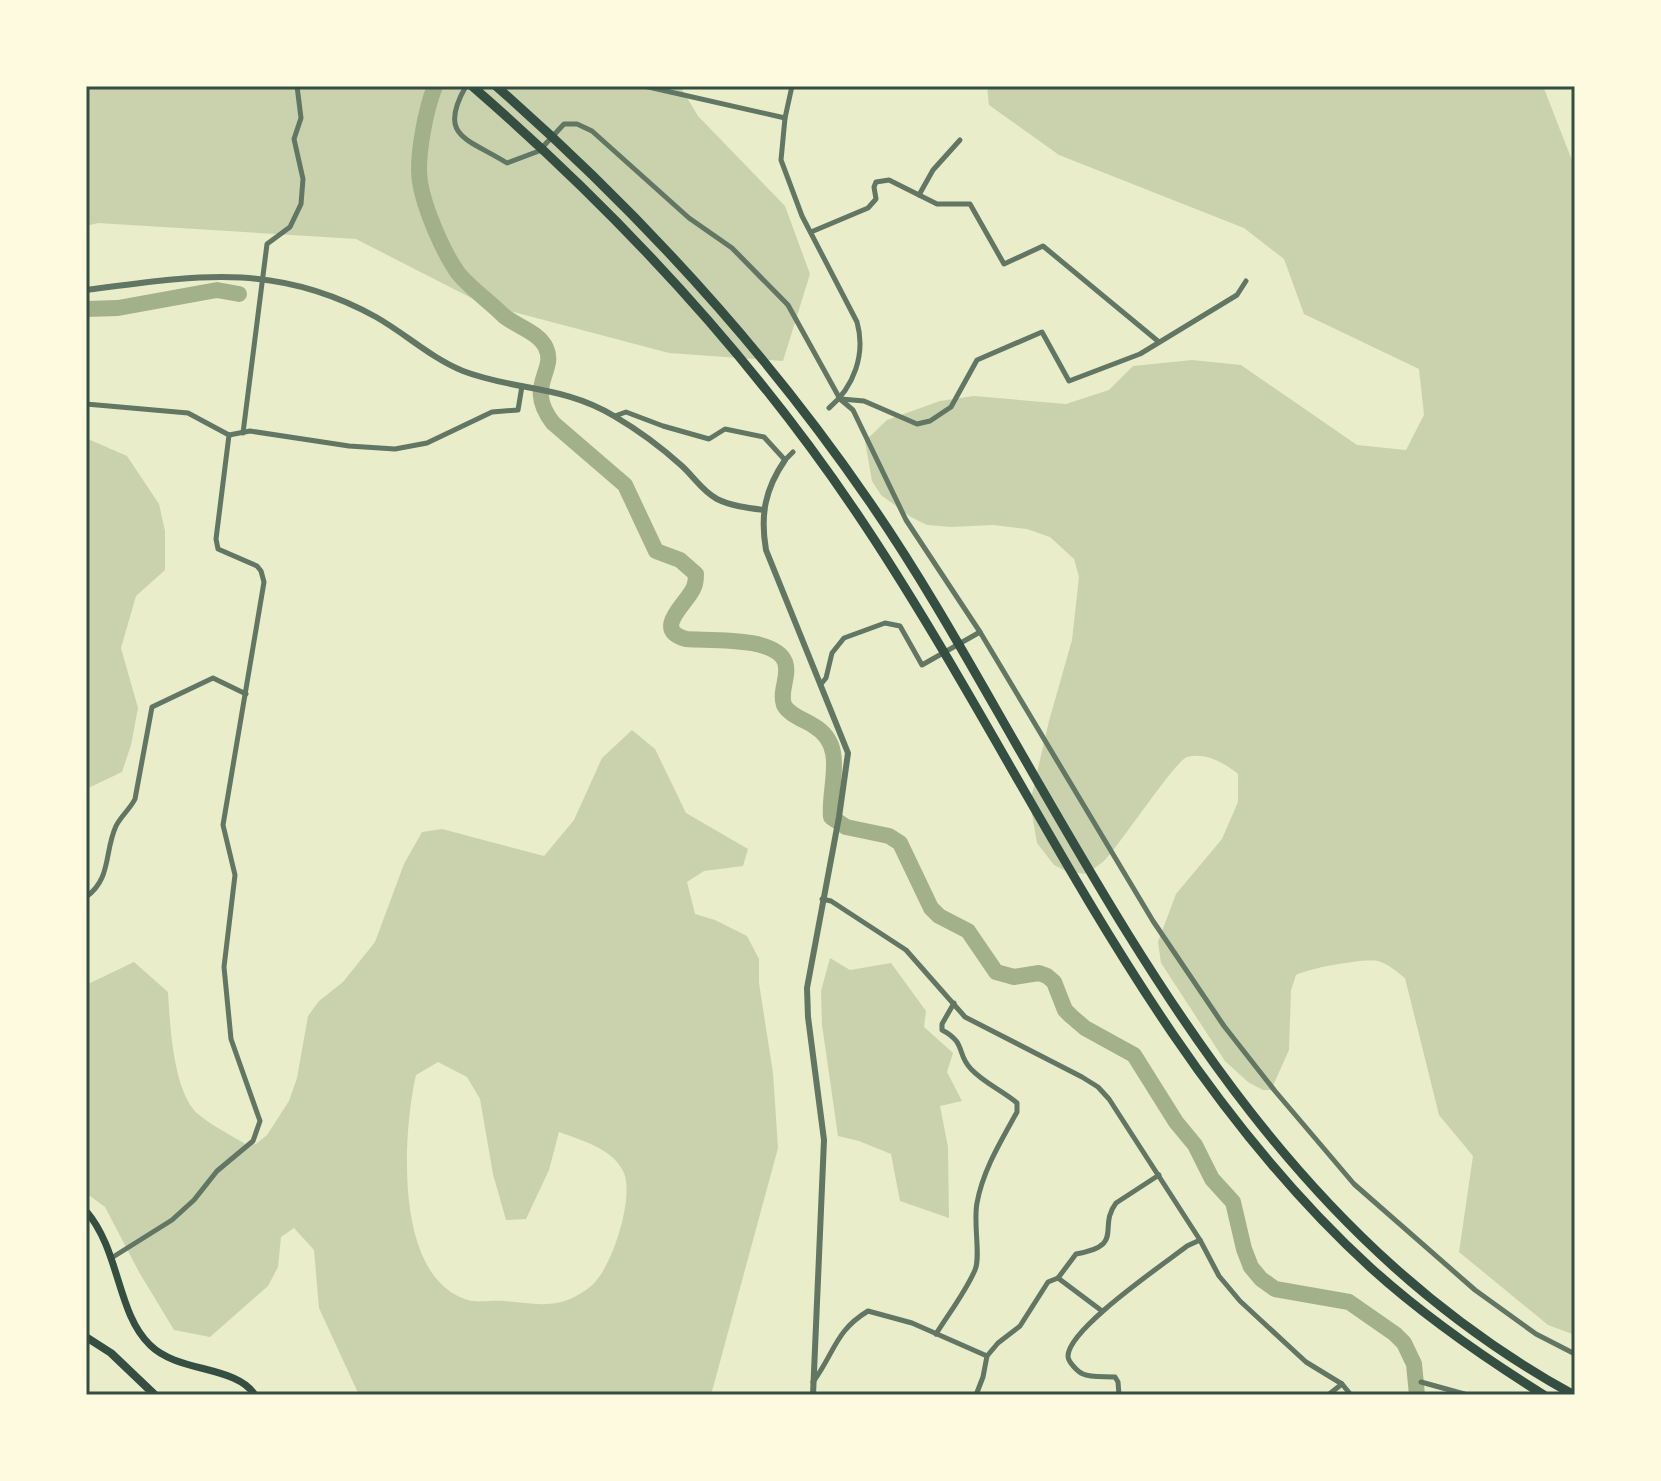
<svg xmlns="http://www.w3.org/2000/svg" width="1661" height="1481" font-family="Arial,sans-serif">
	<style>
		.green { fill: #cad2ad; fill-rule: evenodd }
		.lines { fill: none; stroke-linecap: round; stroke-linejoin: round }
		.river { stroke: #a3b18a; stroke-width: 16 }
		.minor { stroke: #617663; stroke-width: 5 }
		.tertiary { stroke: #617663; stroke-width: 6 }
		.secondary { stroke: #344e41; stroke-width: 7 }
		.primary { stroke: #344e41; stroke-width: 8 }
		.motorway { stroke: #344e41; stroke-width: 9 }
		.neatline { fill: none; stroke: #344e41; stroke-width: 3 }
	</style>
	<rect width="100%" height="100%" fill="#e9edc9"/>
	<!-- green -->
	<g class="green">
		<path d="M 86,86 L 680,86 L 698,116 L 785,206 L 810,274 L 783,361 L 669,353 L 483,304 L 356,239 L 98,223 L 86,226 Z"/>
		<path d="M 987,86 L 1543,86 L 1575,168 L 1575,1335 L 1548,1325 L 1459,1252 L 1473,1156 L 1439,1115 L 1405,978 C 1396,971 1388,964 1378,961 C 1364,958 1309,968 1296,975 L 1291,990 L 1289,1050 L 1271,1090 L 1263,1090 L 1248,1082 L 1225,1061 L 1161,963 L 1158,942 L 1176,894 L 1222,839 L 1238,802 L 1238,774 C 1225,763 1205,752 1187,757 C 1176,760 1121,843 1106,859 C 1101,864 1093,869 1086,874 L 1066,871 L 1054,865 L 1037,843 L 1030,803 L 1049,721 L 1072,640 L 1079,577 L 1074,559 L 1050,537 L 1027,529 L 993,525 L 951,527 L 927,525 L 911,517 L 881,495 L 872,481 L 865,441 L 887,420 L 940,401 L 974,396 L 1066,404 L 1109,390 L 1133,366 L 1192,360 L 1241,365 L 1357,445 L 1406,450 L 1424,415 L 1419,369 L 1304,314 L 1284,259 L 1244,228 L 1059,155 L 989,105 Z"/>
		<path d="M 88,439 L 127,456 L 159,504 L 165,531 L 165,570 L 136,596 L 121,648 L 138,708 L 131,745 L 122,772 L 86,789 Z"/>
		<path d="M 632,730 L 655,749 L 686,813 L 748,849 L 743,866 L 704,871 L 687,882 L 695,914 L 715,920 L 747,936 L 759,959 L 759,983 L 773,1073 L 778,1148 L 711,1395 L 359,1395 L 319,1308 L 314,1250 L 294,1228 L 281,1237 L 278,1267 L 268,1286 L 210,1337 L 174,1330 L 139,1272 L 105,1207 L 86,1193 L 86,985 L 134,962 L 168,992 C 170,1025 173,1092 198,1114 C 212,1126 231,1135 247,1145 L 256,1144 L 267,1135 L 289,1101 L 297,1078 L 308,1016 L 319,1001 L 343,982 L 375,942 L 404,864 L 422,832 L 442,829 L 544,856 L 574,820 L 602,758 ZM 438,1062 L 467,1077 L 480,1099 L 493,1174 L 506,1220 L 526,1219 L 549,1170 L 559,1132 C 581,1140 614,1149 624,1173 C 634,1198 613,1263 595,1282 C 591,1287 582,1293 576,1296 C 553,1309 529,1303 504,1301 C 493,1300 478,1303 468,1300 C 393,1278 403,1133 416,1075 Z"/>
		<path d="M 830,958 L 850,970 L 891,963 L 926,1011 L 924,1027 L 953,1053 L 947,1072 L 962,1101 L 940,1106 L 948,1147 L 949,1218 L 900,1201 L 891,1154 L 859,1141 L 838,1136 L 822,1025 L 821,991 Z"/>
	</g>
	<g class="lines">
		<!-- river -->
		<g class="river">
			<path d="M 435,86 C 426,109 416,157 420,182 C 424,208 443,252 458,273 C 470,288 489,301 503,315 C 515,326 539,332 546,348 C 557,371 524,386 553,423 L 625,485 L 656,551 L 680,560 L 696,574 C 696,579 696,582 694,587 C 688,603 651,629 686,639 C 709,641 775,636 785,662 C 790,676 779,691 784,705 C 789,715 805,720 814,726 C 848,746 828,786 831,817 L 846,827 L 889,836 L 900,843 L 931,908 L 939,916 L 968,931 L 996,972 L 1014,977 L 1039,973 L 1047,976 L 1054,982 L 1065,1010 L 1071,1016 L 1085,1028 L 1134,1055 L 1176,1122 L 1195,1145 L 1212,1179 L 1233,1202 L 1244,1249 L 1251,1267 L 1261,1279 L 1275,1289 L 1349,1302 L 1395,1334 L 1404,1343 L 1414,1364 L 1417,1395"/>
			<path d="M 86,309 L 118,308 L 217,290 L 239,294"/>
		</g>
		<!-- minor -->
		<g class="minor">
			<path d="M 466,86 C 437,137 467,138 507,163 L 539,151 L 564,124 L 577,124 L 592,131 L 689,218 L 732,248 L 788,305 L 840,399 L 853,410 L 906,520 L 980,632 L 1153,921 L 1224,1026 L 1275,1091 L 1354,1184 L 1475,1290 L 1536,1334 L 1575,1354"/>
			<path d="M 644,86 L 785,118"/>
			<path d="M 792,86 L 785,118 L 781,160 L 802,216 L 857,322 C 866,354 854,387 829,408"/>
			<path d="M 919,195 L 933,170 L 960,140"/>
			<path d="M 811,232 L 868,208 L 876,199 L 874,187 L 876,182 L 889,180 L 937,204 L 970,204 L 1004,264 L 1043,246 L 1159,342"/>
			<path d="M 841,399 L 864,401 L 917,424 L 930,421 L 951,407 L 977,360 L 1042,332 L 1069,381 L 1140,354 L 1237,295 L 1246,281"/>
			<path d="M 86,404 L 188,413 L 229,435 L 250,431 L 349,446 L 395,449 L 427,443 L 492,412 L 518,410 L 522,386"/>
			<path d="M 615,416 L 626,412 L 663,426 L 709,439 L 725,429 L 764,437 L 785,460 L 793,452"/>
			<path d="M 243,433 L 267,244 L 290,227 L 301,204 L 303,179 L 294,139 L 301,118 L 297,86"/>
			<path d="M 821,684 L 826,678 L 832,653 L 844,638 L 885,623 L 900,626 L 922,665 L 980,632"/>
			<path d="M 86,897 C 112,878 104,852 116,826 C 121,816 130,809 135,799 L 152,707 L 213,678 L 246,694"/>
			<path d="M 822,899 L 831,901 L 906,950 L 965,1017 L 1082,1077 L 1098,1087 L 1109,1099 L 1200,1240 L 1219,1276 L 1240,1301 L 1306,1362 L 1342,1384 L 1351,1395"/>
			<path d="M 113,1257 L 172,1220 L 194,1200 L 217,1171 L 253,1141 L 260,1121 L 231,1039 L 224,967 L 235,875 L 223,825 L 264,582 L 261,571 L 257,566 L 218,549 L 216,539 L 229,435"/>
			<path d="M 1058,1278 L 1102,1311"/>
			<path d="M 936,1334 C 949,1313 965,1293 975,1270 C 981,1257 973,1223 977,1203 C 983,1170 1001,1141 1017,1112 L 1017,1103 C 1003,1091 984,1083 971,1069 C 956,1054 967,1043 942,1030 L 942,1024 L 954,1003"/>
			<path d="M 813,1382 C 835,1352 835,1331 868,1311 L 912,1323 L 987,1356"/>
			<path d="M 1421,1382 L 1468,1395"/>
			<path d="M 976,1395 L 983,1377 L 987,1356 L 998,1343 L 1020,1326 L 1048,1282 L 1058,1278 L 1076,1254 C 1126,1245 1097,1228 1116,1203 L 1159,1175"/>
			<path d="M 1119,1395 L 1118,1382 L 1115,1377 C 1106,1376 1091,1378 1083,1374 C 1078,1372 1068,1362 1068,1356 C 1068,1329 1164,1264 1187,1246 L 1200,1240"/>
			<path d="M 1328,1395 L 1342,1384"/>
		</g>
		<!-- tertiary -->
		<g class="tertiary">
			<path d="M 86,290 C 194,276 275,261 376,317 C 406,334 431,358 463,371 C 515,391 563,385 614,416 C 638,430 661,447 682,466 C 694,477 702,491 717,499 C 731,506 748,508 764,510"/>
			<path d="M 785,460 C 765,489 760,515 766,550 L 848,753 L 839,817 L 807,988 L 808,1017 L 824,1140 L 813,1395"/>
		</g>
		<!-- secondary -->
		<path class="secondary" d="M 86,1211 C 120,1250 117,1314 150,1345 C 178,1373 236,1365 255,1395"/>
		<!-- primary -->
		<path class="primary" d="M 86,1337 L 111,1353 L 155,1395"/>
		<!-- motorway -->
		<g class="motorway">
			<path d="M 472,86 C 617,212 748,352 856,512 C 1026,764 1143,1060 1371,1268 C 1424,1316 1483,1357 1544,1395"/>
			<path d="M 496,86 C 638,211 762,345 869,501 C 923,579 969,662 1016,744 C 1164,1002 1305,1247 1574,1395"/>
		</g>
	</g>
	<!-- border -->
	<rect width="1661" height="1481" fill="none" stroke="#fefae0" stroke-width="176"/>
	<rect x="88" y="88" width="1485" height="1305" class="neatline"/>
</svg>
